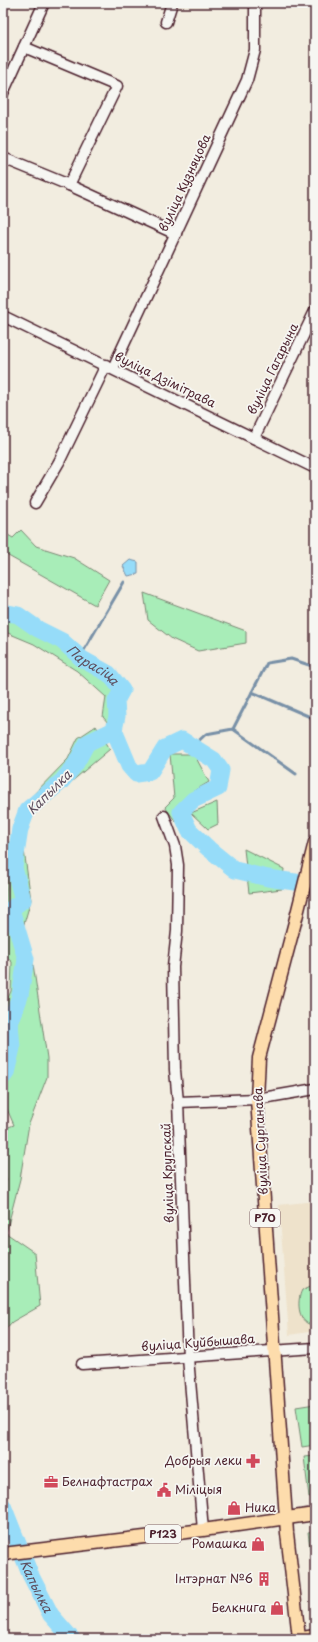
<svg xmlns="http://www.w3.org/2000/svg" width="318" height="1642" font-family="'Playpen Sans',sans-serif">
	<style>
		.built { fill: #eee2cb }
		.green { fill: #a8edb8; stroke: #798672 }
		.water { fill: #96dcf9; stroke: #7890a7 }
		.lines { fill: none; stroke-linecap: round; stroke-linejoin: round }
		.stream { stroke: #7890a7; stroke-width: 3 }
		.river { stroke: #96dcf9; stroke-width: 17 }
		.minor-casing { stroke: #4a1f2b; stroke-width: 13 }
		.major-casing { stroke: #4a1f2b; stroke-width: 15 }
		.minor { stroke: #f6f6f2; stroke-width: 10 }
		.major { stroke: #fddcac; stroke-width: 12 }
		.labels { text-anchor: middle; stroke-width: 3.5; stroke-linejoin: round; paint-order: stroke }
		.shield { fill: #f6f6f2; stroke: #7e6067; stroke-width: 1 }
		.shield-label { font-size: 11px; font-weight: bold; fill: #4a1f2b }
		.street-label { font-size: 12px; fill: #4a1f2b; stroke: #f6f6f2 }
		.poi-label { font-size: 12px; fill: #4a1f2b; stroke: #f6f6f2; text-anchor: end }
		.water-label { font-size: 13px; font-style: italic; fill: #5d4e5e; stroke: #f6f6f2 }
	</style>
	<rect width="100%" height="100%" fill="#f2ede0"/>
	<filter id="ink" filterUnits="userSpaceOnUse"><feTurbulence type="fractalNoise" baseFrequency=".025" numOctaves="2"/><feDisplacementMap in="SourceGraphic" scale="8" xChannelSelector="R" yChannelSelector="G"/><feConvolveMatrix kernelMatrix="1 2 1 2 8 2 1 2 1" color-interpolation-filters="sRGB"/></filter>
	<g filter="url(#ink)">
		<!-- built -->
		<path class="built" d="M 315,1201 L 315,1331 L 289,1335 L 279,1205 Z"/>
		<!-- green -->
		<g class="green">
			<path d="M 21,530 L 36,546 L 74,558 L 109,580 L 95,605 L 3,553 L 3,532 L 13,538 Z"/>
			<path d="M 144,593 L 246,631 L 246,643 L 198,651 L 172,639 L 148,620 Z"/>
			<path d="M 3,618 L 15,619 L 56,644 L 82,665 L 108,678 L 118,691 L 112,704 L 109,724 L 103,717 L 106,697 L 77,671 L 34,644 L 3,631 Z"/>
			<path d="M 96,726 L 110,749 L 38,810 L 29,799 L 68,759 L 78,738 Z"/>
			<path d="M 170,754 L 194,754 L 209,782 L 192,792 L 178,806 L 176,822 L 165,807 L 174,798 Z"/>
			<path d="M 217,802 L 218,824 L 208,829 L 191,813 Z"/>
			<path d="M 9,842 L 24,850 L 31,900 L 21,934 L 32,957 L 47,1058 L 47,1077 L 29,1124 L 20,1179 L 6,1233 L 35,1253 L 40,1306 L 12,1322 L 3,1332 L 3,1186 L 7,1180 L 3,1175 L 3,1129 L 14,1125 L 3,1100 L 3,1009 L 11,991 L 12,962 L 3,954 Z"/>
			<path d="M 244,849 L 284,869 L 282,889 L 249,893 Z"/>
			<path d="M 315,1284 L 315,1325 C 298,1326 296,1301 302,1290 Z"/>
			<path d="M 315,1404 L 315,1445 L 302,1447 L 296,1407 Z"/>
			<path d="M 315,1456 L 315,1496 L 309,1497 L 304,1457 Z"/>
			<path d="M 315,1531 L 315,1572 L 313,1572 L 308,1532 Z"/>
		</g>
		<!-- water -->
		<path class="water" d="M 130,560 L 138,562 L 138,574 L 128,576 L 123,566 Z"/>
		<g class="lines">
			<!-- stream -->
			<g class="stream">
				<path d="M 80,657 L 124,582"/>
				<path d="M 252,692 L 315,719"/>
				<path d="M 233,729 L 296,774"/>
				<path d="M 193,746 L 206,734 L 233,729 L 267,663 L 291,659 L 315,667"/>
				<path d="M 9,1550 L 15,1535"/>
			</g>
			<!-- river -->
			<g class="river">
				<path id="s1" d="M 3,612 L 18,615 L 38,629 L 62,641 L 82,659 L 109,674 L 122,690 L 116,701 L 117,716 L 114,730 L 129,766 L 136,774 L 150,772 L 165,748 L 182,740 L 214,760 L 221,770 L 218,788 L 193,800 L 181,812 L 189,830 L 209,849 L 235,870 L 268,878 L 315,885"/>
				<path d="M 3,1077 L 6,1073 L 12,1048 L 10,1023 L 20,996 L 26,959 L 11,909 L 23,900 L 14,868 L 20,829 L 27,810 L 62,781 L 75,765 L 87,743 L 114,730"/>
				<path id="s2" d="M 3,1506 L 30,1574 L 51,1615 L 72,1639"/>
			</g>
			<defs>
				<g id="minor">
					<path d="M 166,22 L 172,3"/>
					<path d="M 24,47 L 117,86 L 69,185"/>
					<path d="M 3,93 L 44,3"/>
					<path d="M 3,158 L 69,185 L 176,234"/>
					<path d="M 3,316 L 315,468"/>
					<path d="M 113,368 L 247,80 L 255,50 L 255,3"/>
					<path d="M 254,438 L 315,311"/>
					<path d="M 35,503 L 59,462 L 106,365"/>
					<path d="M 164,816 L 175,846 L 178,865 L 177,931 L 173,967 L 175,1070 L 178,1102 L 188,1358 L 203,1530"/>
					<path d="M 178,1102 L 257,1099 L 315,1089"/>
					<path d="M 82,1364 L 315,1348"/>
				</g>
				<g id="major">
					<path d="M 3,1554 L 203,1530 L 315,1514"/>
					<path d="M 299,1638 L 287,1533 L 257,1099 L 259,1058 L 295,922 L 315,842"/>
					<path d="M 296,1639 L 315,1636"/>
				</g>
			</defs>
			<!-- minor casing -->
			<use href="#minor" class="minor-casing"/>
			<!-- major casing -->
			<use href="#major" class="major-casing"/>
			<!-- minor -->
			<use href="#minor" class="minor"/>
			<!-- major -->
			<use href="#major" class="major"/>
		</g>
	</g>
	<!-- icons -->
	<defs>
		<symbol id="pharmacy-bare" viewBox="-9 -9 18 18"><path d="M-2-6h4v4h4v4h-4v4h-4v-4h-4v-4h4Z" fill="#d1495b" stroke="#f6f6f2" stroke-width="2.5" paint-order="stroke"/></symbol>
		<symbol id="office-bare" viewBox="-9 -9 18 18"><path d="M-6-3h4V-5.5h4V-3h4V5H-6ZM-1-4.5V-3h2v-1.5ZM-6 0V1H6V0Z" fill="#d1495b" stroke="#f6f6f2" stroke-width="2.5" paint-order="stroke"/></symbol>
		<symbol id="civic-bare" viewBox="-9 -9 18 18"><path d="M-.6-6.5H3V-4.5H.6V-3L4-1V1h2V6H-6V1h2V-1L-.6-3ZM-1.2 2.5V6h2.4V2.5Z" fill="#d1495b" stroke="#f6f6f2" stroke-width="2.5" paint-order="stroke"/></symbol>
		<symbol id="shop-bare" viewBox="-9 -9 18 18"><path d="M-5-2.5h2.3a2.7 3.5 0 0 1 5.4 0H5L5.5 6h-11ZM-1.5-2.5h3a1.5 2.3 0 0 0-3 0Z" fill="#d1495b" stroke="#f6f6f2" stroke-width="2.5" paint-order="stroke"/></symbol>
		<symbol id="building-bare" viewBox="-9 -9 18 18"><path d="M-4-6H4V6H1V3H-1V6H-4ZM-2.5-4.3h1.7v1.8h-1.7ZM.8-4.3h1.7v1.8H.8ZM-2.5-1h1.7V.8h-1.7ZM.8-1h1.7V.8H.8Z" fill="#d1495b" stroke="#f6f6f2" stroke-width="2.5" paint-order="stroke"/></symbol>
	</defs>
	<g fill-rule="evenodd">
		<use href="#pharmacy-bare" x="243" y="1451" width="20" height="20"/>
		<use href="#office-bare" x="41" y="1472" width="20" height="20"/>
		<use href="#civic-bare" x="154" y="1480" width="20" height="20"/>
		<use href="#shop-bare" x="224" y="1498" width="20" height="20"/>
		<use href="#shop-bare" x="248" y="1534" width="20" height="20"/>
		<use href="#building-bare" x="254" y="1569" width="20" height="20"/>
		<use href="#shop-bare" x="267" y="1598" width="20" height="20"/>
	</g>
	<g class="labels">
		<!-- shield labels -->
		<g class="shield">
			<rect x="250" y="1209" width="30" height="18" rx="3"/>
			<rect x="145" y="1525" width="36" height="18" rx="3"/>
		</g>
		<g class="shield-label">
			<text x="265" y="1222">Р70</text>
			<text x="163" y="1538">Р123</text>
		</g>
		<!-- street labels -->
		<g class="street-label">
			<text transform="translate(185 183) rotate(-65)" y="4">вуліца Кузняцова</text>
			<text transform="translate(273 369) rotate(-64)" y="4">вуліца Гагарына</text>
			<text transform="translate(165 380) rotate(26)" y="4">вуліца Дзімітрава</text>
			<text transform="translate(261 1141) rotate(-93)" y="4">вуліца Сурганава</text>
			<text transform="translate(168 1173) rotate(-92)" y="4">вуліца Крупскай</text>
			<text transform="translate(198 1343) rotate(-4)" y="4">вуліца Куйбышава</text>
		</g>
		<!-- poi labels -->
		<g class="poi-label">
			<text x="242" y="1465">Добрыя леки</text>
			<text x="62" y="1486" text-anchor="start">Белнафтастрах</text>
			<text x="175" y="1494" text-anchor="start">Міліцыя</text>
			<text x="245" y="1512" text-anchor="start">Ника</text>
			<text x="247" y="1548">Ромашка</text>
			<text x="253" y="1583">Інтэрнат №6</text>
			<text x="266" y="1612">Белкнига</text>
		</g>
		<!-- water labels -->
		<g class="water-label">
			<text dy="5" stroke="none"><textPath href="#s1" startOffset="106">Парасіца</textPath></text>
			<text transform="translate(49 792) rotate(-45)" y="5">Капылка</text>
			<text dy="5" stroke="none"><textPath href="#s2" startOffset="87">Капылка</textPath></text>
		</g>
	</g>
	<!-- margin -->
	<rect width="318" height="1642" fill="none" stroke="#f6f6f2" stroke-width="16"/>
	<rect x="8" y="8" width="302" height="1626" fill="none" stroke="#4a1f2b" stroke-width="1.5" filter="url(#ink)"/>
</svg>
